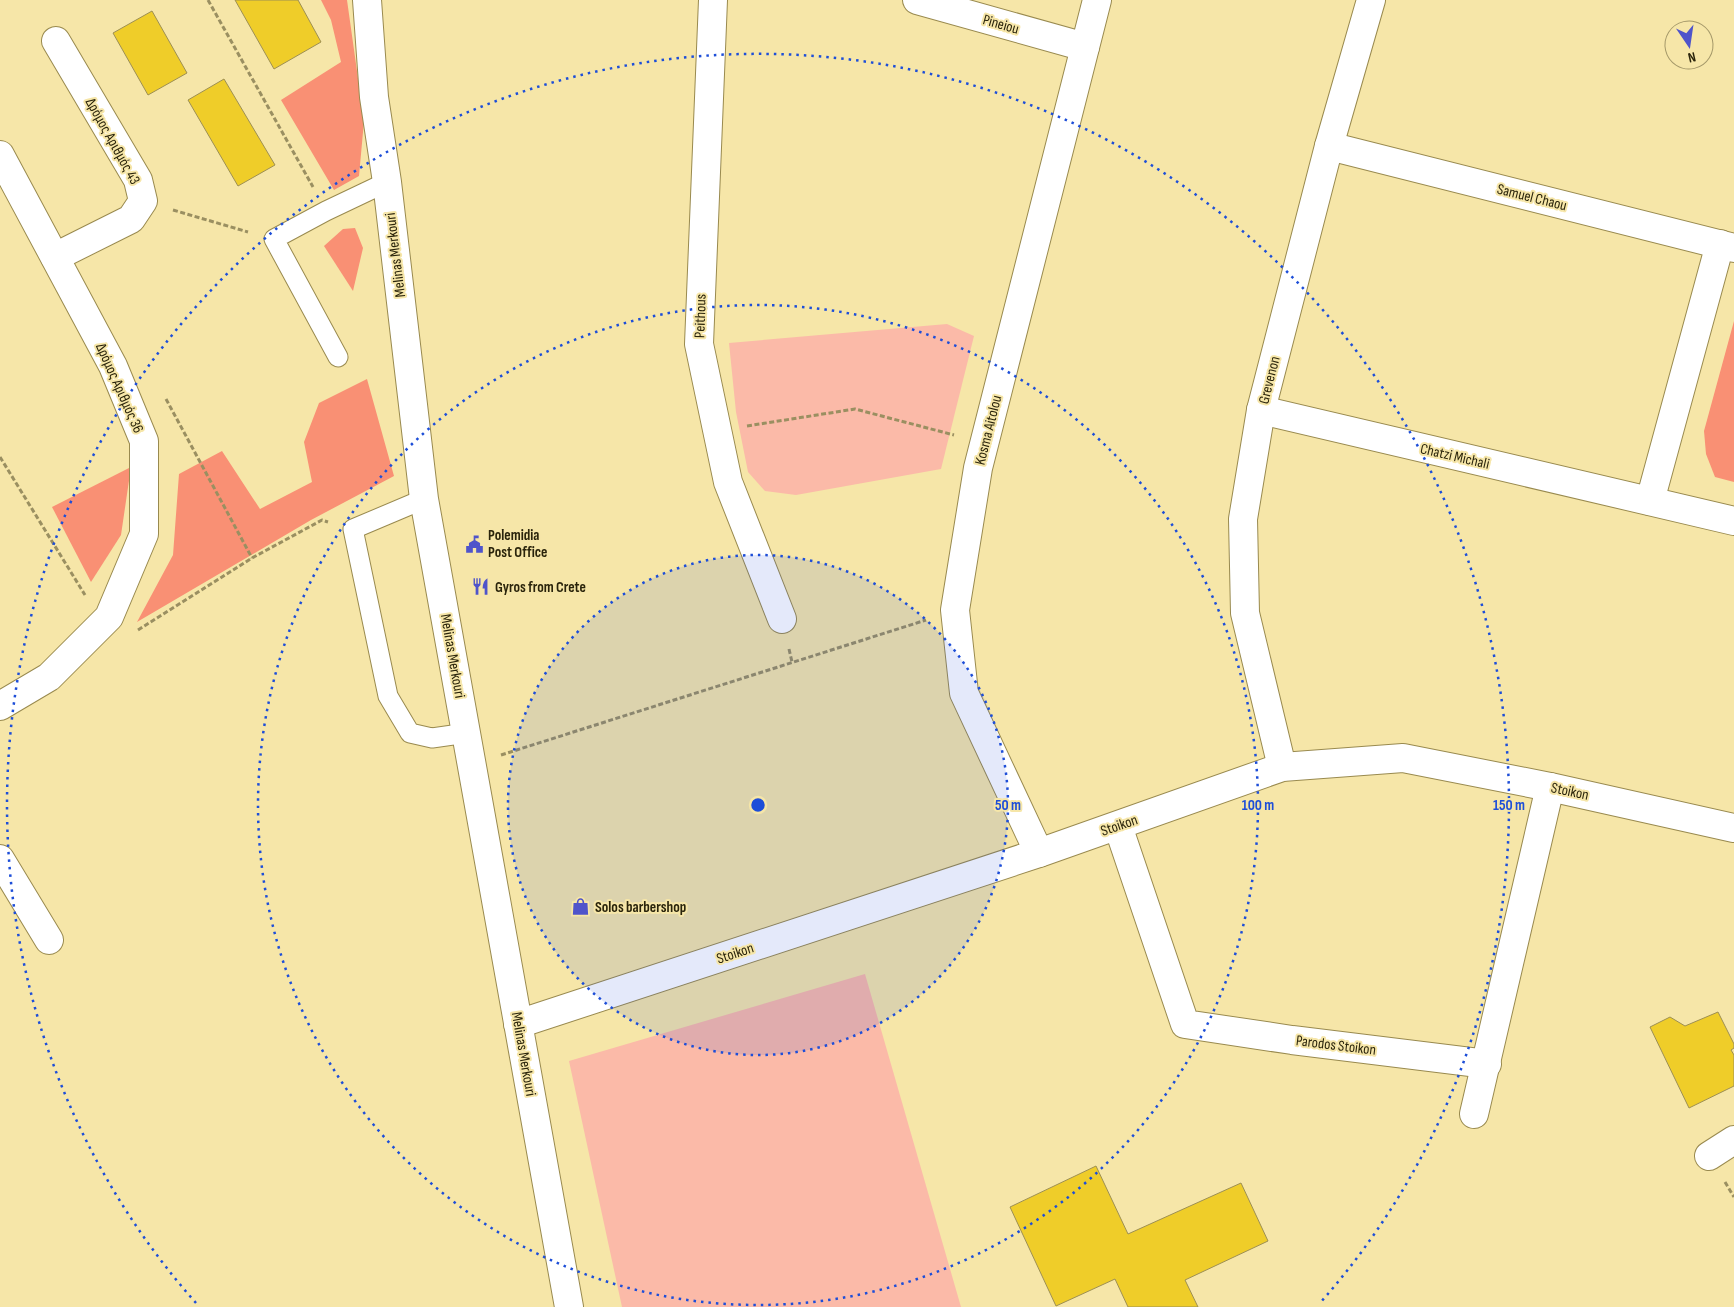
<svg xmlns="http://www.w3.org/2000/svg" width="1734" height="1307" font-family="'Sofia Sans Condensed',sans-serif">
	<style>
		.green { fill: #fbbaa8 }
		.forest { fill: #f99074 }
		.building { fill: #efcd29; stroke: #9d8f53 }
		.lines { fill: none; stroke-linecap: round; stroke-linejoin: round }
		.lane-casing { stroke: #998a4f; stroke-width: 21 }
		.street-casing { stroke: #998a4f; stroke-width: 30 }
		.secondary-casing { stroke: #998a4f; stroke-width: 30 }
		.path { stroke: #9a8f61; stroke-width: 3; stroke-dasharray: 5 2.5; stroke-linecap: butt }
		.lane { stroke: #fff; stroke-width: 19 }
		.street { stroke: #fff; stroke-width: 28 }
		.secondary { stroke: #fff; stroke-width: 28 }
		.ring { fill: none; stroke: #1d4ed8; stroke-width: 2.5; stroke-dasharray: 2.5 5 }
		.labels { text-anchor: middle; stroke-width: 4; stroke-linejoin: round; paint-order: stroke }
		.street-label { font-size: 15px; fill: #2a240b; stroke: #f6e6a8 }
		.poi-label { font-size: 15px; font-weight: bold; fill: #2a240b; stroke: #f6e6a8; text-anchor: start }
		.centre { fill: #1d4ed8; stroke: #f6e6a8; stroke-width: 2.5 }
		.ring-label { font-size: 15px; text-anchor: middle; font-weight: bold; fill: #1d4ed8; stroke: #f6e6a8; stroke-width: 4; stroke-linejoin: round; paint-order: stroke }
	</style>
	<rect width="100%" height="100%" fill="#f6e6a8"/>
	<!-- green -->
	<g class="green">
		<path d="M 947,324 L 974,336 L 941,469 L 796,495 L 765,491 L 748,472 L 736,412 L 729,343 Z"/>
		<path d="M 865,974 L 961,1307 L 622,1307 L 569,1061 Z"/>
	</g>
	<!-- forest -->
	<g class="forest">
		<path d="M 321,0 L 347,0 L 364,121 L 359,176 L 334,190 L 281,100 L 341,62 L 331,20 Z"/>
		<path d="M 355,228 L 363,248 L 353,291 L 324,246 L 343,229 Z"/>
		<path d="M 1734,321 L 1734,482 L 1715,477 L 1706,454 L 1704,431 Z"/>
		<path d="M 367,379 L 394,476 L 311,520 L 137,622 L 173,555 L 179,474 L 222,451 L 260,509 L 312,482 L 304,442 L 319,403 Z"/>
		<path d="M 131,467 L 121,535 L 91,582 L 52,507 Z"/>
	</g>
	<!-- building -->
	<g class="building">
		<path d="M 235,0 L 298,0 L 321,42 L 274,69 Z"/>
		<path d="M 152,11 L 187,73 L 148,95 L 113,33 Z"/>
		<path d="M 224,79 L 275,165 L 238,186 L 188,100 Z"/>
		<path d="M 1718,1012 L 1734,1044 L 1734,1048 L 1731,1050 L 1734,1055 L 1734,1086 L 1689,1108 L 1650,1027 L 1670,1017 L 1685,1026 Z"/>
		<path d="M 1096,1166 L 1128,1234 L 1241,1183 L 1268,1241 L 1185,1280 L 1198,1307 L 1128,1307 L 1115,1279 L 1056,1306 L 1010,1207 Z"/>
	</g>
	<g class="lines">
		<defs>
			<g id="lane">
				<path d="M 338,357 L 274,239 L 326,211 L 387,182"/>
				<path d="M 424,499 L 353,529 L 388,696 L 410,733 L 432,738 L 467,733"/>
			</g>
			<g id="street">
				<path d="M 713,0 L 699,344 L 728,482 L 782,619"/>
				<path d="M 917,0 L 1085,47"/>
				<path d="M 1329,146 L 1734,248"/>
				<path d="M 0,155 L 113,366 L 144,441 L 144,534 L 109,617 L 49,677 L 0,706"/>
				<path d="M 55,257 L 131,219 L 143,201 L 138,180 L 56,41"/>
				<path d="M 1261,410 L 1734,521"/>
				<path d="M 1650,501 L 1720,244"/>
				<path d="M 1282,767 L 1245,613 L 1243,519 L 1261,410 L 1329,146 L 1371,0"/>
				<path d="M 1118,826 L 1185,1024 L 1292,1040 L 1487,1064"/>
				<path d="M 1039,853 L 964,693 L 955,610 L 978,468 L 1097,0"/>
				<path d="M 0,859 L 49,940"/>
				<path d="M 518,1024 L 1039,853 L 1282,767 L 1403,758 L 1550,787 L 1734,828"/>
				<path d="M 1474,1114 L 1550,787"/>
				<path d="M 1709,1156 L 1734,1140"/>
			</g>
			<path id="secondary" d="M 367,0 L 374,97 L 387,182 L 424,499 L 569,1307"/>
		</defs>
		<!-- lane casing -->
		<use href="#lane" class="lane-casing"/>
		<!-- street casing -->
		<use href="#street" class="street-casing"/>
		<!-- secondary casing -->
		<use href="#secondary" class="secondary-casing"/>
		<!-- path -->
		<g class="path">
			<path d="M 208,0 L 313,187"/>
			<path d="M 173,210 L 248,232"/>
			<path d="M 166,399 L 252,558"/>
			<path d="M 747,426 L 855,409 L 954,435"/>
			<path d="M 0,457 L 85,595"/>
			<path d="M 138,630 L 252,558 L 322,520 L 328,522"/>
			<path d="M 789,649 L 792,662"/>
			<path d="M 501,755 L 926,620"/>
			<path d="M 1725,1182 L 1734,1197"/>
		</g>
		<!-- lane -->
		<use href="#lane" class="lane"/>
		<!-- street -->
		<use href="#street" class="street"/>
		<!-- secondary -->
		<use href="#secondary" class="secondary"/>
	</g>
	<!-- distance rings -->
	<circle cx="758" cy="805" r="250" fill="#1d4ed8" fill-opacity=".12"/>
	<g class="ring">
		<circle cx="758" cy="805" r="250"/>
		<circle cx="758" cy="805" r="500"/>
		<path d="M196 1303A751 751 0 1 1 1320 1303"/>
	</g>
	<!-- icons -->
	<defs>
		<symbol id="civic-bare" viewBox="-9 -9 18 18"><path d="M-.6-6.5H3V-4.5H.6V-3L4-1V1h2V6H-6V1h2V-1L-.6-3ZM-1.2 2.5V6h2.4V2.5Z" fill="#4f54ca" stroke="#f6e6a8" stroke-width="2.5" paint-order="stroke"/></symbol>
		<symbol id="restaurant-bare" viewBox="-9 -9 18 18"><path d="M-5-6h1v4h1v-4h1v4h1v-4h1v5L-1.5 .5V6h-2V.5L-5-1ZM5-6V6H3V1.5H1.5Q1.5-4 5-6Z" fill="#4f54ca" stroke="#f6e6a8" stroke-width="2.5" paint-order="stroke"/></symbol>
		<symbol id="shop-bare" viewBox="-9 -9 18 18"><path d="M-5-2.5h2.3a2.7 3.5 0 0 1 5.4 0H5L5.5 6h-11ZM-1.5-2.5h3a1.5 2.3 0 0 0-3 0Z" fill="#4f54ca" stroke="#f6e6a8" stroke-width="2.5" paint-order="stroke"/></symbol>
	</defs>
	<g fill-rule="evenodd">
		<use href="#civic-bare" x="462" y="532" width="25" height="25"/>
		<use href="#restaurant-bare" x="468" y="574" width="25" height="25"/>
		<use href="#shop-bare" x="568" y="894" width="25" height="25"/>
	</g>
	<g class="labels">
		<!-- street labels -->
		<g class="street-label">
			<text transform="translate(1001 24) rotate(16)" y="5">Pineiou</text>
			<text transform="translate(113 141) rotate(61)" y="5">Δρόμος Αριθμός 43</text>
			<text transform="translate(1532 197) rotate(14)" y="5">Samuel Chaou</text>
			<text transform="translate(395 255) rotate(-97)" y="5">Melinas Merkouri</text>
			<text transform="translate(700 316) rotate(-88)" y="5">Peithous</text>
			<text transform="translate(1269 380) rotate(-76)" y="5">Grevenon</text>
			<text transform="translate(120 388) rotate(66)" y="5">Δρόμος Αριθμός 36</text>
			<text transform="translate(988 430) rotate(-76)" y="5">Kosma Aitolou</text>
			<text transform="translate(1455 456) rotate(13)" y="5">Chatzi Michali</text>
			<text transform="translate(453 656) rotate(80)" y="5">Melinas Merkouri</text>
			<text transform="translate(1570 791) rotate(12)" y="5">Stoikon</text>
			<text transform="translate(1119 825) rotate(-19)" y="5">Stoikon</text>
			<text transform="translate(735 953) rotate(-18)" y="5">Stoikon</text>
			<text transform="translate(1336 1045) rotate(7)" y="5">Parodos Stoikon</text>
			<text transform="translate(524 1054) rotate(80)" y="5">Melinas Merkouri</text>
		</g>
		<!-- poi labels -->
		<g class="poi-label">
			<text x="488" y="540">Polemidia<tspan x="488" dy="17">Post Office</tspan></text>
			<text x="495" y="592">Gyros from Crete</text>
			<text x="595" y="912">Solos barbershop</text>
		</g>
	</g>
	<circle cx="758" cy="805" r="8" class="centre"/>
	<g class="ring-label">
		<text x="1008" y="810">50 m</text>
		<text x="1258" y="810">100 m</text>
		<text x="1509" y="810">150 m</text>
	</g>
	<!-- north arrow -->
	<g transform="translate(1689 45) rotate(167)"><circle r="24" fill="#f6e6a8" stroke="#a49869"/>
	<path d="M0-4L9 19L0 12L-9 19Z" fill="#4f54ca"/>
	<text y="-8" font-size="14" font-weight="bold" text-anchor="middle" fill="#2a240b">N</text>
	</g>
</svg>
